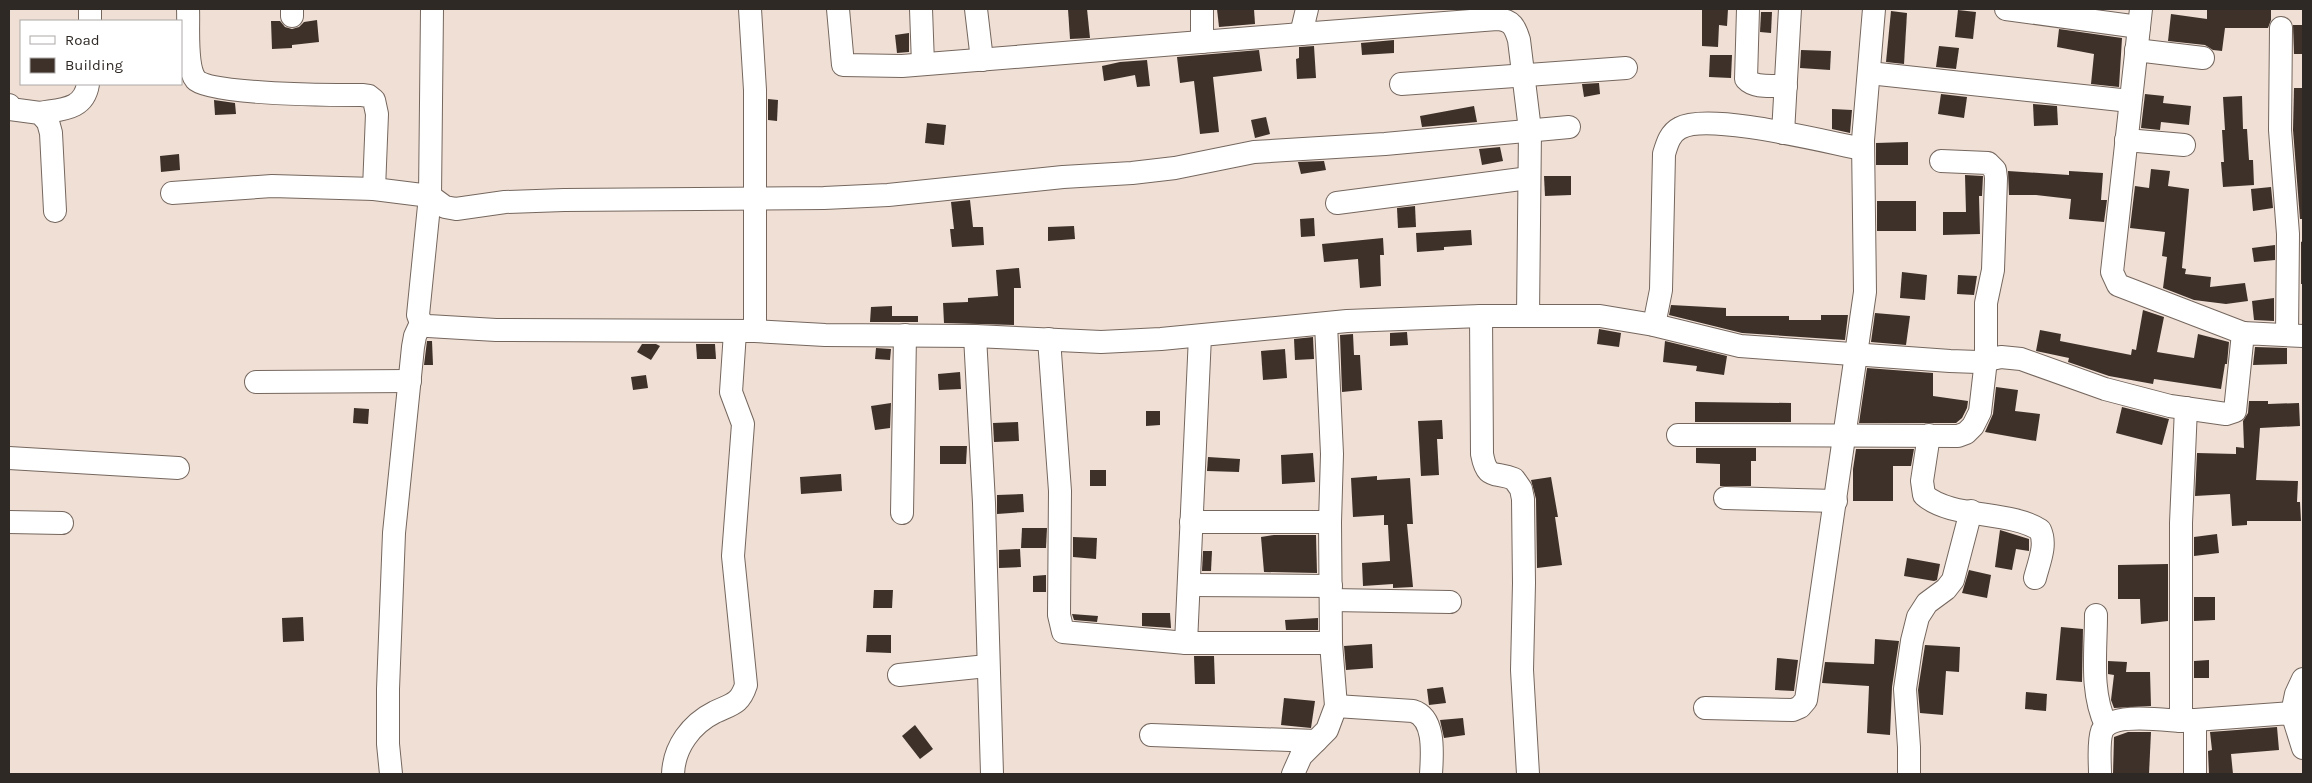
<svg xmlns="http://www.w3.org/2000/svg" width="2312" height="783" font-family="Karla,sans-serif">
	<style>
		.building { fill: #3d3129 }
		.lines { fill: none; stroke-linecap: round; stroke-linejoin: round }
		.minor-casing { stroke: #75675e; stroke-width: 24 }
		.minor { stroke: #fff; stroke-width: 22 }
	</style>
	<rect width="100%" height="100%" fill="#efdfd5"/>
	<!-- building -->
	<g class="building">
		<path d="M 1068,9 L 1087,9 L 1090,38 L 1070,39 Z"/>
		<path d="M 1217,9 L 1254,9 L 1255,24 L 1219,27 Z"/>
		<path d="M 1702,9 L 1728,9 L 1727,26 L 1719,25 L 1718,47 L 1702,46 Z"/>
		<path d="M 2207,9 L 2271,9 L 2271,20 L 2268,28 L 2225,28 L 2222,51 L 2213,50 L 2205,45 L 2168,41 L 2171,14 L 2207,19 Z"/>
		<path d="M 1958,10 L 1976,12 L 1973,39 L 1955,37 Z"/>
		<path d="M 1891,11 L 1907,13 L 1904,64 L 1886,62 Z"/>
		<path d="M 1761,12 L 1772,12 L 1771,33 L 1760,32 Z"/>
		<path d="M 317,20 L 319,42 L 292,45 L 292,48 L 272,49 L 271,21 L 280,21 L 285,27 L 292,29 L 299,27 L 304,22 Z"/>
		<path d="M 2293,25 L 2303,25 L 2303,54 L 2294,54 Z"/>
		<path d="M 2059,29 L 2122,38 L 2119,87 L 2091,84 L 2094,54 L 2057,47 Z"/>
		<path d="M 909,33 L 909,52 L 897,53 L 895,35 Z"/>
		<path d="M 1394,40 L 1394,53 L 1362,55 L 1361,43 Z"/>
		<path d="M 1314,46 L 1316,78 L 1297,79 L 1296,59 L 1299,58 L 1299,47 Z"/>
		<path d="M 1939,46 L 1959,48 L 1956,69 L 1936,67 Z"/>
		<path d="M 1259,50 L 1262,71 L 1213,77 L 1219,132 L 1200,134 L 1194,81 L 1180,83 L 1177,57 Z"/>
		<path d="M 1801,50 L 1831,51 L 1830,70 L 1800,68 Z"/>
		<path d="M 1710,55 L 1732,55 L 1731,78 L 1709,77 Z"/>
		<path d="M 1147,60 L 1150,86 L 1137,87 L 1135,75 L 1104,81 L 1102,66 L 1120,62 Z"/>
		<path d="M 1599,83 L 1600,94 L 1584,97 L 1582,84 Z"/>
		<path d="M 2294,88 L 2303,88 L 2303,219 L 2300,219 L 2293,130 Z"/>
		<path d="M 1941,94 L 1967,97 L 1964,118 L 1938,114 Z"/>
		<path d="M 2145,94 L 2164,96 L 2163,103 L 2191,106 L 2189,125 L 2161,122 L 2160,130 L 2141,128 Z"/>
		<path d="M 2242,96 L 2243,129 L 2247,129 L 2249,160 L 2253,160 L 2254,185 L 2223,187 L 2221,162 L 2224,162 L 2222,130 L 2225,130 L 2223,97 Z"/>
		<path d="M 768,99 L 778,100 L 777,121 L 768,120 Z"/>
		<path d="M 214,100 L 235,103 L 236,114 L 215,115 Z"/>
		<path d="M 2033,104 L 2057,106 L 2058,125 L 2034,126 Z"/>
		<path d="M 1474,106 L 1477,122 L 1422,127 L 1420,116 Z"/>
		<path d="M 1832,109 L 1852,110 L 1850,133 L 1832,129 Z"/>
		<path d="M 1266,117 L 1270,134 L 1255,138 L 1251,120 Z"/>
		<path d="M 927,123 L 946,125 L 944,145 L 925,143 Z"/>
		<path d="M 1908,142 L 1908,165 L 1876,165 L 1876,143 Z"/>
		<path d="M 1500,147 L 1503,161 L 1482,165 L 1479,149 Z"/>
		<path d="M 179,154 L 180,170 L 161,172 L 160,156 Z"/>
		<path d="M 1324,161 L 1326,170 L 1301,174 L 1298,162 Z"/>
		<path d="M 2151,169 L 2170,171 L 2168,186 L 2189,189 L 2182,268 L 2186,269 L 2185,274 L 2211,277 L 2210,287 L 2245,283 L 2248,301 L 2226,304 L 2194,300 L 2163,288 L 2167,257 L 2162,256 L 2165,232 L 2130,228 L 2135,186 L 2149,188 Z"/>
		<path d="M 2008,171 L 2069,175 L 2069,171 L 2103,173 L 2101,200 L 2107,200 L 2104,222 L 2069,219 L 2071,199 L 2036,195 L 2009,195 Z"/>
		<path d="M 1965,175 L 1983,176 L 1982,196 L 1979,196 L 1980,234 L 1943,235 L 1943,212 L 1966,212 Z"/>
		<path d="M 1544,176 L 1571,176 L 1571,195 L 1545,196 Z"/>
		<path d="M 2271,187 L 2273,208 L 2253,211 L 2251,189 Z"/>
		<path d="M 970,200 L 973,227 L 983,227 L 984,245 L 952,247 L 950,229 L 954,229 L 951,202 Z"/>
		<rect x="1877" y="201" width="39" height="30"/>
		<path d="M 1415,206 L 1416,227 L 1398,228 L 1397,208 Z"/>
		<path d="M 1314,218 L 1315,236 L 1301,237 L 1300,219 Z"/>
		<path d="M 1074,226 L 1075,239 L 1048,241 L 1048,227 Z"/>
		<path d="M 1471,230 L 1472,245 L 1444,247 L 1444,250 L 1417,252 L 1416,233 Z"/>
		<path d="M 1383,238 L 1384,255 L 1380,255 L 1381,286 L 1360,288 L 1358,259 L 1324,262 L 1322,244 Z"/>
		<path d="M 2303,241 L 2303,284 L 2301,284 L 2301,242 Z"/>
		<path d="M 2275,245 L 2275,260 L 2254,262 L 2252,248 Z"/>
		<path d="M 1019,268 L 1021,288 L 1014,288 L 1014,325 L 944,323 L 943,303 L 968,302 L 968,298 L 998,296 L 996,270 Z"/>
		<path d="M 1902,272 L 1927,275 L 1925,300 L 1900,298 Z"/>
		<path d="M 1958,275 L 1977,276 L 1974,295 L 1957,294 Z"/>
		<path d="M 2274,298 L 2274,321 L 2254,320 L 2252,301 Z"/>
		<path d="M 1671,305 L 1726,308 L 1726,316 L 1789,316 L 1789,320 L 1821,320 L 1821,315 L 1848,315 L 1845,340 L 1742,333 L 1669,315 Z"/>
		<path d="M 892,306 L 892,316 L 918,316 L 918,322 L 870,322 L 871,307 Z"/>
		<path d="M 2143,310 L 2164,317 L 2157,352 L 2194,358 L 2198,334 L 2229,342 L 2227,364 L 2225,364 L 2221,389 L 2154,379 L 2153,384 L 2109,376 L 2068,362 L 2069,358 L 2036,351 L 2040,330 L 2061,334 L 2060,341 L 2131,355 L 2132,349 L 2136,350 Z"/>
		<path d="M 1875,313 L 1910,316 L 1906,345 L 1871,342 Z"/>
		<path d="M 1599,329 L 1621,333 L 1619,347 L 1597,344 Z"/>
		<path d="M 1407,332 L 1408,345 L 1390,346 L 1390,333 Z"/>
		<path d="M 1353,334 L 1354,355 L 1360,355 L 1362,390 L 1342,392 L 1340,335 Z"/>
		<path d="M 1313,337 L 1314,359 L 1295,360 L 1294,339 Z"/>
		<path d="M 427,341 L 432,341 L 433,365 L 424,365 Z"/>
		<path d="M 1665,341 L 1727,356 L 1724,375 L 1696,371 L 1697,366 L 1663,362 Z"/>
		<path d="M 642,344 L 656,344 L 660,346 L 651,360 L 637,352 Z"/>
		<path d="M 696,344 L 715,344 L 716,359 L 697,359 Z"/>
		<path d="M 2255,347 L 2287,348 L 2287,364 L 2253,365 Z"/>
		<path d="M 876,348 L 891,349 L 890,360 L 875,359 Z"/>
		<path d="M 1285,349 L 1287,378 L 1263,380 L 1261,351 Z"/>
		<path d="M 1867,368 L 1933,373 L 1933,396 L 1968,401 L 1967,408 L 1962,418 L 1956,423 L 1859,423 Z"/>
		<path d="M 960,372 L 961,389 L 939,390 L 938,374 Z"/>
		<path d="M 646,375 L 648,388 L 633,390 L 631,377 Z"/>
		<path d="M 1996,387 L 2018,390 L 2015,411 L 2040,414 L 2036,441 L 1985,432 L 1993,414 Z"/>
		<path d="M 2249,401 L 2268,401 L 2268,404 L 2299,403 L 2300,426 L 2260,428 L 2256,480 L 2298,481 L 2297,502 L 2300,502 L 2301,521 L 2247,521 L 2247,525 L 2232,526 L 2230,494 L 2195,496 L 2197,453 L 2236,454 L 2236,447 L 2244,448 L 2243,421 L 2248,413 Z"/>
		<path d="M 1695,402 L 1791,403 L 1791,422 L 1695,422 Z"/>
		<path d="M 891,403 L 890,428 L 875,430 L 871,406 Z"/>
		<path d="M 2122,407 L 2169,419 L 2162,445 L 2116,433 Z"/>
		<path d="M 354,408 L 369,409 L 368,424 L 353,423 Z"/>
		<path d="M 1146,411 L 1160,411 L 1160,425 L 1146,426 Z"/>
		<path d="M 1442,420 L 1443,439 L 1437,439 L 1439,475 L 1421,476 L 1418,421 Z"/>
		<path d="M 1018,422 L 1019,441 L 994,442 L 993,423 Z"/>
		<path d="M 940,446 L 967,446 L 966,464 L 940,464 Z"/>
		<path d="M 1696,448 L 1756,448 L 1756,461 L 1751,461 L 1751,486 L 1720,486 L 1720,464 L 1696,463 Z"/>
		<path d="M 1856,449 L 1914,449 L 1911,466 L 1893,466 L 1893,501 L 1853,501 L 1853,469 Z"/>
		<path d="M 1313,453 L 1315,482 L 1282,484 L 1281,455 Z"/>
		<path d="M 1208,457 L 1240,459 L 1239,472 L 1207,471 Z"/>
		<rect x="1090" y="470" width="16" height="16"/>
		<path d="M 841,474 L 842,491 L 801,494 L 800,477 Z"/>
		<path d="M 1377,476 L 1377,480 L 1410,478 L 1413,524 L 1407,524 L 1413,587 L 1393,588 L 1393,584 L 1363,586 L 1362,563 L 1390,561 L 1388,525 L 1384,525 L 1384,515 L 1353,517 L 1351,478 Z"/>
		<path d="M 1551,477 L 1558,517 L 1555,517 L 1562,565 L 1537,568 L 1536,499 L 1531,480 Z"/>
		<path d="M 1023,494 L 1024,512 L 997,514 L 997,495 Z"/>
		<path d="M 1022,528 L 1047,528 L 1046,548 L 1021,548 Z"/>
		<path d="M 2000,530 L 2029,539 L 2029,551 L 2016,549 L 2012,570 L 1995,567 Z"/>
		<path d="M 2217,534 L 2219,553 L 2194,556 L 2194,537 Z"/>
		<path d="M 1274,535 L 1316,535 L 1317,573 L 1264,572 L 1261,537 Z"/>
		<path d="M 1073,537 L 1097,538 L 1096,559 L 1073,557 Z"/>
		<path d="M 1020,549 L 1021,567 L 999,568 L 999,550 Z"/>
		<path d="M 1203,551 L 1212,551 L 1211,571 L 1202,571 Z"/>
		<path d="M 1907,558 L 1940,564 L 1937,580 L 1934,581 L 1904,576 Z"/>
		<path d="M 2168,564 L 2168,621 L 2141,624 L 2140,599 L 2118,599 L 2118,565 Z"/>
		<path d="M 1969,570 L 1991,575 L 1987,598 L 1962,593 Z"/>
		<path d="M 1046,575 L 1046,592 L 1033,592 L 1033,576 Z"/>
		<path d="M 874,590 L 893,590 L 892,608 L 873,608 Z"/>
		<path d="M 2194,597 L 2215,597 L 2215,620 L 2194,621 Z"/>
		<path d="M 1142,613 L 1170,613 L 1171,628 L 1142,626 Z"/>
		<path d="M 1072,614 L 1098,616 L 1097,622 L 1074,620 Z"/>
		<path d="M 303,617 L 304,641 L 283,642 L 282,618 Z"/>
		<path d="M 1318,618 L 1318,630 L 1286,630 L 1285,620 Z"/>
		<path d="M 2061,627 L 2083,629 L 2082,682 L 2056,680 Z"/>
		<path d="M 867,635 L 891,635 L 891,653 L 866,652 Z"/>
		<path d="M 1875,639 L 1899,641 L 1892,687 L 1890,735 L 1867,733 L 1869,686 L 1822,683 L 1825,662 L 1874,664 Z"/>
		<path d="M 1372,644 L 1373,668 L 1346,670 L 1344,646 Z"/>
		<path d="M 1925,645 L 1960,647 L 1959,672 L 1946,671 L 1943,715 L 1920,713 L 1918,690 Z"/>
		<path d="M 1194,656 L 1214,656 L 1215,684 L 1195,684 Z"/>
		<path d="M 1777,658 L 1798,660 L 1794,691 L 1775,690 Z"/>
		<path d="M 2209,660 L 2209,678 L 2194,678 L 2194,661 Z"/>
		<path d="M 2108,661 L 2127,662 L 2126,672 L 2150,672 L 2151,706 L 2114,708 L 2111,700 L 2114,675 L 2108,674 Z"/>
		<path d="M 1443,687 L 1446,703 L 1429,705 L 1427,689 Z"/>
		<path d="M 2026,692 L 2047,694 L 2046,711 L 2025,709 Z"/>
		<path d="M 1284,698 L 1315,701 L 1311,728 L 1281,725 Z"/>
		<path d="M 1463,718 L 1465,735 L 1444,738 L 1440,720 Z"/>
		<path d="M 915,725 L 933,749 L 920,759 L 902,736 Z"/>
		<path d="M 2277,727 L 2279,750 L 2231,754 L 2233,774 L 2209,774 L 2208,751 L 2212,750 L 2210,732 Z"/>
		<path d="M 2128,732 L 2151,732 L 2149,774 L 2113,774 L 2114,737 Z"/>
	</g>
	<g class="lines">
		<defs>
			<g id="minor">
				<path d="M 188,9 C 189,26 185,67 196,80 C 208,95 337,95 362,95 L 369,96 L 374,100 L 377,114 L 374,189"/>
				<path d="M 292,9 L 292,16"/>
				<path d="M 432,9 L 430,196 L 418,315 L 421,323 L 428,326 L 496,330 L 755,331 L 825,335 L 975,336 L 1101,342 L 1161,339 L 1347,321 L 1481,316 L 1600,316 L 1654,325 L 1740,346 L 1950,361 L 1978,362 L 2001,357 L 2021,359 L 2105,389 L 2170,406 L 2226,414 L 2235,411 L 2243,333 L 2303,336"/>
				<path d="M 750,9 L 755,90 L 755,331"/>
				<path d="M 838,9 L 843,65 L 902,66 L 1301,34"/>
				<path d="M 921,9 L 923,64"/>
				<path d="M 976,9 L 982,60"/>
				<path d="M 1202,9 L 1202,42"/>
				<path d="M 1307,9 L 1301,34 L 1497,19 C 1512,20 1515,27 1519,40 L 1530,130 L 1528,316"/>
				<path d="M 1748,9 L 1746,79 C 1755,89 1774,85 1786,86"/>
				<path d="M 2006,9 L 2139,27"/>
				<path d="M 2141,9 L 2112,272 L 2118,285 L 2243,333"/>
				<path d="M 90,21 L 90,9"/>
				<path d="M 2281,28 L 2280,130 L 2288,234 L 2287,335"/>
				<path d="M 2136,50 L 2203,58"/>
				<path d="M 1869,73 L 2130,101"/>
				<path d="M 1401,84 L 1626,68"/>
				<path d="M 9,105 L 10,109 L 40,113 L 48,122 L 51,133 L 55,211"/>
				<path d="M 40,113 C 62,109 84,110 88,84"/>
				<path d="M 1783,133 L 1790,9"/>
				<path d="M 2126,140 L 2184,145"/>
				<path d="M 172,193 L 272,186 L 374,189 L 430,196 L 445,207 L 456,209 L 505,202 L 564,200 L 824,198 L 888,195 L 1063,177 L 1132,173 L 1175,168 L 1254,152 L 1385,144 L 1569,127"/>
				<path d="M 1337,203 L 1529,178"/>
				<path d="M 1481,316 L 1482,454 C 1487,481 1495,471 1514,479 L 1521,489 L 1523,499 L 1524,583 L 1522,670 L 1528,774"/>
				<path d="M 1654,325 L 1661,290 L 1664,154 C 1667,144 1670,133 1680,128 C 1708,112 1826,142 1863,149"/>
				<path d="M 975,336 L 984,503 L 992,774"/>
				<path d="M 1049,339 L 1060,491 L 1059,615 L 1063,632 L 1186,643 L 1331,643"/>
				<path d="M 256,382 L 410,381"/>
				<path d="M 2186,408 L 2181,523 L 2181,721 L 2292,713 L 2303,748"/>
				<path d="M 1678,435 L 1958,436 L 1966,433 L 1973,426 L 1980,412 L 1986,360 L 1986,303 L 1993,270 L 1996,178 L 1995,170 L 1988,163 L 1941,161"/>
				<path d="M 1929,435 L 1922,481 L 1924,495 C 1951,519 2009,510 2040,530 C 2047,545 2039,562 2035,578"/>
				<path d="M 9,458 L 178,468"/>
				<path d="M 1725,498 L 1836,501"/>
				<path d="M 902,513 L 905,335"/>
				<path d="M 9,522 L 62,523"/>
				<path d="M 1191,522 L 1330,522"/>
				<path d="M 1189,585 L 1331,586"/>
				<path d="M 1331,600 L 1450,602"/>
				<path d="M 2096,615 C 2096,652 2090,692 2106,725"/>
				<path d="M 1186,643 L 1200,336"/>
				<path d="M 899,675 L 987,666"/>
				<path d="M 1336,706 L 1413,711 C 1436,718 1432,755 1431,774"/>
				<path d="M 1705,708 L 1793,710 L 1800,707 L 1806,700 L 1865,292 L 1863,140 L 1874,9"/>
				<path d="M 2292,713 L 2296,694 L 2303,679"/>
				<path d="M 1151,735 L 1316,741"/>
				<path d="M 391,774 L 388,744 L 388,689 L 394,533 L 413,347 L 415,336 L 421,323"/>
				<path d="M 673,774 C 674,747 691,724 715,712 C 732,704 740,704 746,685 L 733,556 L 743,424 L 731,392 L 735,332"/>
				<path d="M 1293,774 L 1301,756 L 1327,730 L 1336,706 L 1331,643 L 1330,522 L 1332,454 L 1326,324"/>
				<path d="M 1909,774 L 1909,747 L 1905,689 L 1912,641 L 1918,617 L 1927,603 L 1946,589 L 1953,580 L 1971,511"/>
				<path d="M 2100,774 C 2100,762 2098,742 2102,731 C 2111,712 2163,720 2181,721"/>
				<path d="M 2195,774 L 2195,720"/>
			</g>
		</defs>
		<!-- minor casing -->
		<use href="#minor" class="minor-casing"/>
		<!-- minor -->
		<use href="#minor" class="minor"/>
	</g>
	<!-- border -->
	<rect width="2312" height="783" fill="none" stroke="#2f2925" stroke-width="20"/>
	<!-- legend -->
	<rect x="20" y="20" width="162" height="65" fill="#ffffff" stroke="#aca9a8"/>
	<rect x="30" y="36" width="25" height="8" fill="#ffffff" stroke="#aca9a8"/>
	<text x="65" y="45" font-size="15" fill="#2f2925">Road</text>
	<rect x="30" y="58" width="25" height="15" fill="#3d3129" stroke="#aca9a8"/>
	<text x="65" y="70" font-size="15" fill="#2f2925">Building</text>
</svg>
